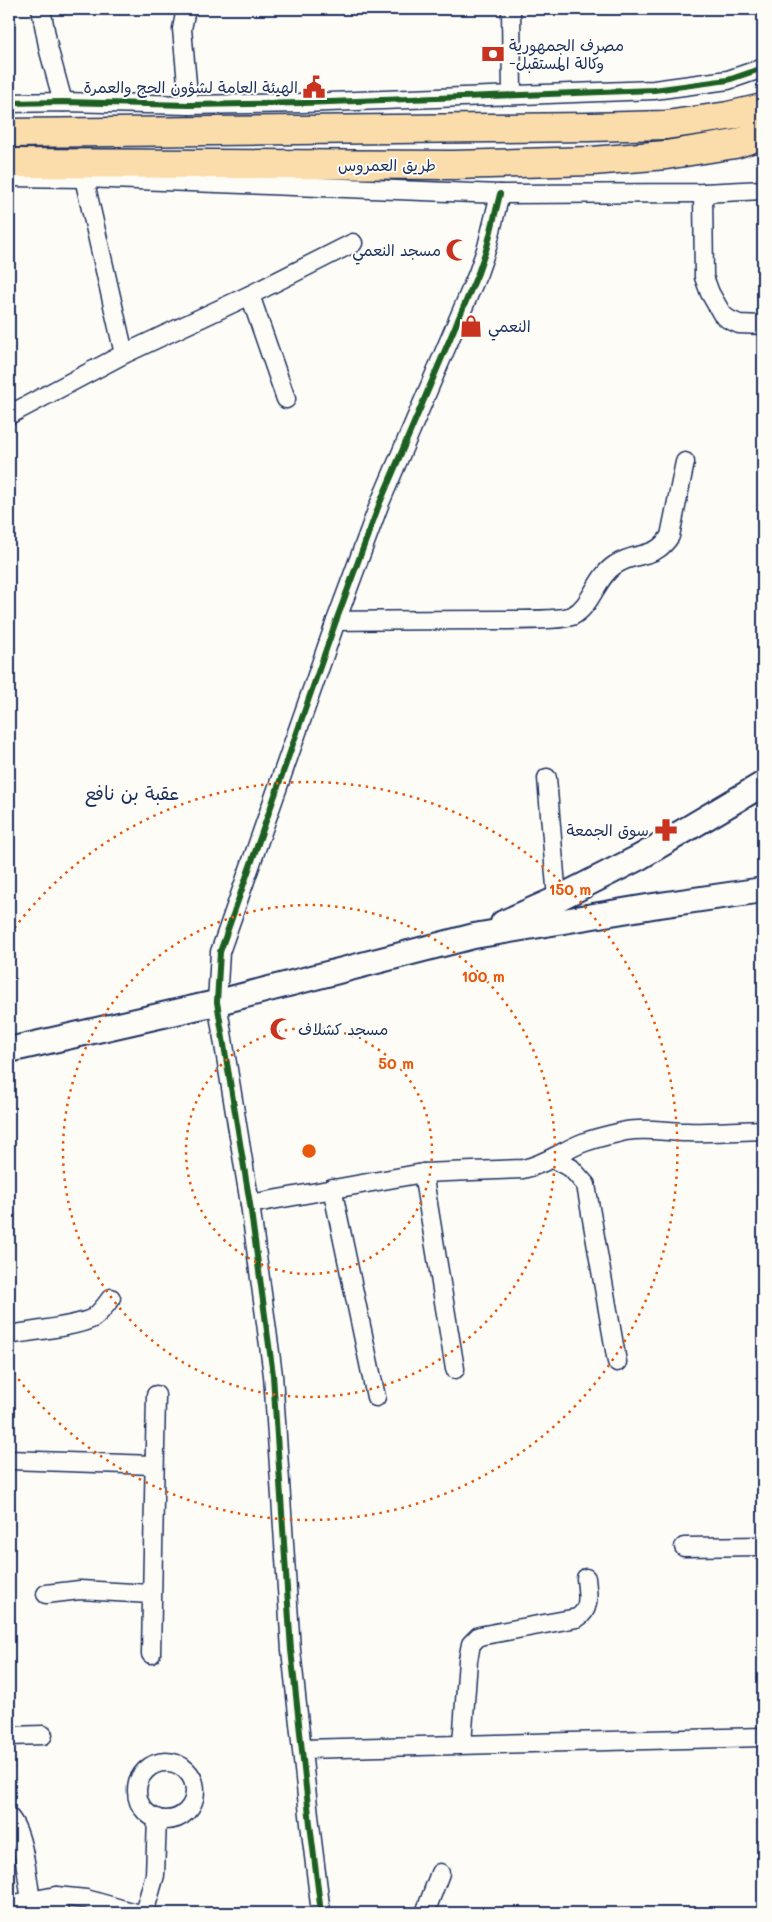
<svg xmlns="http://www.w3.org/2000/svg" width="772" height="1922" font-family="Mali,'Playpen Sans Arabic',sans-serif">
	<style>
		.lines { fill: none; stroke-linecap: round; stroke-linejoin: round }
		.minor-casing { stroke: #1b2f5e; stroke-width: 21 }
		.secondary-casing { stroke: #1b2f5e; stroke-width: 28 }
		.primary-casing { stroke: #1b2f5e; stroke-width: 31 }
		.minor { stroke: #fdfcf7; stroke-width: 18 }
		.secondary { stroke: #fdfcf7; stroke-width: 24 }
		.primary { stroke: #fbddab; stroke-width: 28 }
		.cycleway-casing { stroke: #fdfcf7; stroke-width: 9 }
		.cycleway { stroke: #1b5e20; stroke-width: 6 }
		.ring { fill: none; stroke: #e8590c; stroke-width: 2.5; stroke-dasharray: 2.5 5 }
		.labels { text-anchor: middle; stroke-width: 4; stroke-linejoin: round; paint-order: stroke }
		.poi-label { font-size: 16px; fill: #1b2f5e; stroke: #fdfcf7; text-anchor: start }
		.street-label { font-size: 16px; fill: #1b2f5e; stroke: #fdfcf7 }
		.quarter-label { font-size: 19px; fill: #1b2f5e; stroke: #fdfcf7 }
		.centre { fill: #e8590c; stroke: #fdfcf7; stroke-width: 2.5 }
		.ring-label { font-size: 15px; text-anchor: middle; font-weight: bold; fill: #e8590c; stroke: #fdfcf7; stroke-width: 4; stroke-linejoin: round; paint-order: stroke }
	</style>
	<rect width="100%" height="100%" fill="#fdfcf7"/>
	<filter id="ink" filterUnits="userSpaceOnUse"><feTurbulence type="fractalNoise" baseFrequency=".02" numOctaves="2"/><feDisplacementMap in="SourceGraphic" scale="10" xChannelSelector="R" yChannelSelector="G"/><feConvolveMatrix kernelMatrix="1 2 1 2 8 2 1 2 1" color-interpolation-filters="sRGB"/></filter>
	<g filter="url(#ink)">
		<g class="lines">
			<defs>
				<g id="minor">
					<path d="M 41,9 L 49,51 L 63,102"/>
					<path d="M 186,9 L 182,29 L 189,105"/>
					<path d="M 511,9 L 512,95"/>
					<path d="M 9,103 L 63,102 L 189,105 L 303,103 L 654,90 L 728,80 L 763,68"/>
					<path d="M 9,177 L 84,178 L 500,194 L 703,193 L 763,190"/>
					<path d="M 84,178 L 124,354"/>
					<path d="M 703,193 L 704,277 L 710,293 L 722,314 L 728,319 L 739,324 L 763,325"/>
					<path d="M 250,295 L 286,399"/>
					<path d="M 9,415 L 124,354 L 250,295 L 353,243"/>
					<path d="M 336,621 C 393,620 450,620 507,620 C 520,620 562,620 572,616 C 592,606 596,577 615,565 C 637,550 654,561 670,536 L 685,462"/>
					<path d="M 547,778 L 557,899"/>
					<path d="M 553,1159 L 571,1168 L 586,1185 L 617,1362"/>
					<path d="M 423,1173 L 455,1369"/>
					<path d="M 332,1188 L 376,1397"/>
					<path d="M 250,1204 L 423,1173 L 523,1169 C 547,1164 563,1150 585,1142 C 598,1137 613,1134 626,1131 C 647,1127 666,1132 687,1132 C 712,1133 738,1131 763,1130"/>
					<path d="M 9,1335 C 29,1331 76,1327 93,1318 C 100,1313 106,1305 111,1298"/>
					<path d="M 9,1460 L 154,1465"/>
					<path d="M 684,1547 L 763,1546"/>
					<path d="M 46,1594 L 80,1590 L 151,1594"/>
					<path d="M 151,1654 L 156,1395"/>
					<path d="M 9,1736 L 43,1735"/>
					<path d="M 462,1744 L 468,1660 L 471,1644 L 479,1636 L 577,1618 C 592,1609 587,1592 586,1578"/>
					<path d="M 303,1749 L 763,1737"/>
					<circle cx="166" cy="1791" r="29"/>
					<path d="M 9,1817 C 24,1832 27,1878 31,1900"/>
					<path d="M 56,1896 L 59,1913"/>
					<path d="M 9,1905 L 56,1896 L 86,1899 L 135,1913"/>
					<path d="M 144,1913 L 155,1875 L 157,1818"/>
					<path d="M 321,1913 L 310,1824 L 291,1650 L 273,1375 L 250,1204 L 217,1002 L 220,952 L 336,621 L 379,505 L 478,273 L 487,247 L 500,194"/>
					<path d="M 425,1913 L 440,1873"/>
				</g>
				<g id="secondary">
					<path d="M 503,923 L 557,899 L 640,857 L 763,784"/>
					<path d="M 9,1050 L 207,1005 L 474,936 L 653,906 L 763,890"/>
				</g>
				<g id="primary">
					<path d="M 9,133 L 589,127 L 666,125 L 728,116 L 763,108"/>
					<path d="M 9,163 L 454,165 L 592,161 L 666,155 L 735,144 L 763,135"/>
				</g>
			</defs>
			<!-- minor casing -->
			<use href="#minor" class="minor-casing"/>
			<!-- secondary casing -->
			<use href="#secondary" class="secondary-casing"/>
			<!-- primary casing -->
			<use href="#primary" class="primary-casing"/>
			<!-- minor -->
			<use href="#minor" class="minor"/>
			<!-- secondary -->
			<use href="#secondary" class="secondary"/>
			<!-- primary -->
			<use href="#primary" class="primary"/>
			<defs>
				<g id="cycleway">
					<path d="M 9,103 L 63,102 L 189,105 L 303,103 L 654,90 L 728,80 L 763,68"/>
					<path d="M 321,1913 L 310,1824 L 291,1650 L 273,1375 L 250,1204 L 217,1002 L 220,952 L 336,621 L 379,505 L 478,273 L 487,247 L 500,194"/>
				</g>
			</defs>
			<!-- cycleway casing -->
			<use href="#cycleway" class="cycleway-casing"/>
			<!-- cycleway -->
			<use href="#cycleway" class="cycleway"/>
		</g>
	</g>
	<!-- distance rings -->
	<g class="ring">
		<circle cx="309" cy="1151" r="123"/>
		<circle cx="309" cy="1151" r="246"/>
		<path d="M10 934A369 369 0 1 1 10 1368"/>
	</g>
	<!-- icons -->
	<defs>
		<symbol id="bank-bare" viewBox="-9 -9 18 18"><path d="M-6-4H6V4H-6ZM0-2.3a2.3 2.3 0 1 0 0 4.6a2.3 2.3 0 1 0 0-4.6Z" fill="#c8321e" stroke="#fdfcf7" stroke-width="2.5" paint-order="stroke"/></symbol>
		<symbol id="civic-bare" viewBox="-9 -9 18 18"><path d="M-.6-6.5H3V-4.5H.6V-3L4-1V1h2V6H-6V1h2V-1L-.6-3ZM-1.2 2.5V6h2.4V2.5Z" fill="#c8321e" stroke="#fdfcf7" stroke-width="2.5" paint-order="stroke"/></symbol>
		<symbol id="mosque-bare" viewBox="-9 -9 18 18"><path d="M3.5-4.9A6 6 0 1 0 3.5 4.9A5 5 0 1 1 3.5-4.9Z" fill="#c8321e" stroke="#fdfcf7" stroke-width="2.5" paint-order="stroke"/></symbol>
		<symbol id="shop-bare" viewBox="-9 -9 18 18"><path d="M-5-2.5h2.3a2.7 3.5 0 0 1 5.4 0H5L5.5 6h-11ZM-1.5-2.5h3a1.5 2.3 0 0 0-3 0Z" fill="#c8321e" stroke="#fdfcf7" stroke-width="2.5" paint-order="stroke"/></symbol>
		<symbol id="pharmacy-bare" viewBox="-9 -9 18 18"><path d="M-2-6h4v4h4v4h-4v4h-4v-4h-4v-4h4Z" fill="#c8321e" stroke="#fdfcf7" stroke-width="2.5" paint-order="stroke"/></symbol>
	</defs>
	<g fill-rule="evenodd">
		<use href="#bank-bare" x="477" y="38" width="32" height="32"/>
		<use href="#civic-bare" x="298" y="71" width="32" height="32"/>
		<use href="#mosque-bare" x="441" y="234" width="32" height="32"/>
		<use href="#shop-bare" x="455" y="310" width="32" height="32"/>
		<use href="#pharmacy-bare" x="650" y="814" width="32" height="32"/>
		<use href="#mosque-bare" x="265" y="1013" width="32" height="32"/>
	</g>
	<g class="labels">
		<!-- poi labels -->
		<g class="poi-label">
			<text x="509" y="51">مصرف الجمهورية<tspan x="509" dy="18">-وكالة المستقبل</tspan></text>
			<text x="298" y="93" text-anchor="end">الهيئة العامة لشؤون الحج والعمرة</text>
			<text x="441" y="256" text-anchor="end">مسجد النعمي</text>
			<text x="488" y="332">النعمي</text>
			<text x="649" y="836" text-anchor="end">سوق الجمعة</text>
			<text x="298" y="1035">مسجد كشلاف</text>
		</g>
		<!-- street labels -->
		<g class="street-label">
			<text x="387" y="171">طريق العمروس</text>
		</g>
		<!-- quarter labels -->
		<g class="quarter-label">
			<text x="132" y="800">عقبة بن نافع</text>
		</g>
	</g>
	<circle cx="309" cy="1151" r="8" class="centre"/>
	<g class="ring-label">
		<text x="570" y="895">150 m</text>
		<text x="483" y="982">100 m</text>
		<text x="396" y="1069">50 m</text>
	</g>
	<!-- margin -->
	<rect width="772" height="1922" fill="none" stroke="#fdfcf7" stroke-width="30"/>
	<rect x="15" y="15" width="742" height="1892" fill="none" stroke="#1b2f5e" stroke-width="2" filter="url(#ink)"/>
</svg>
